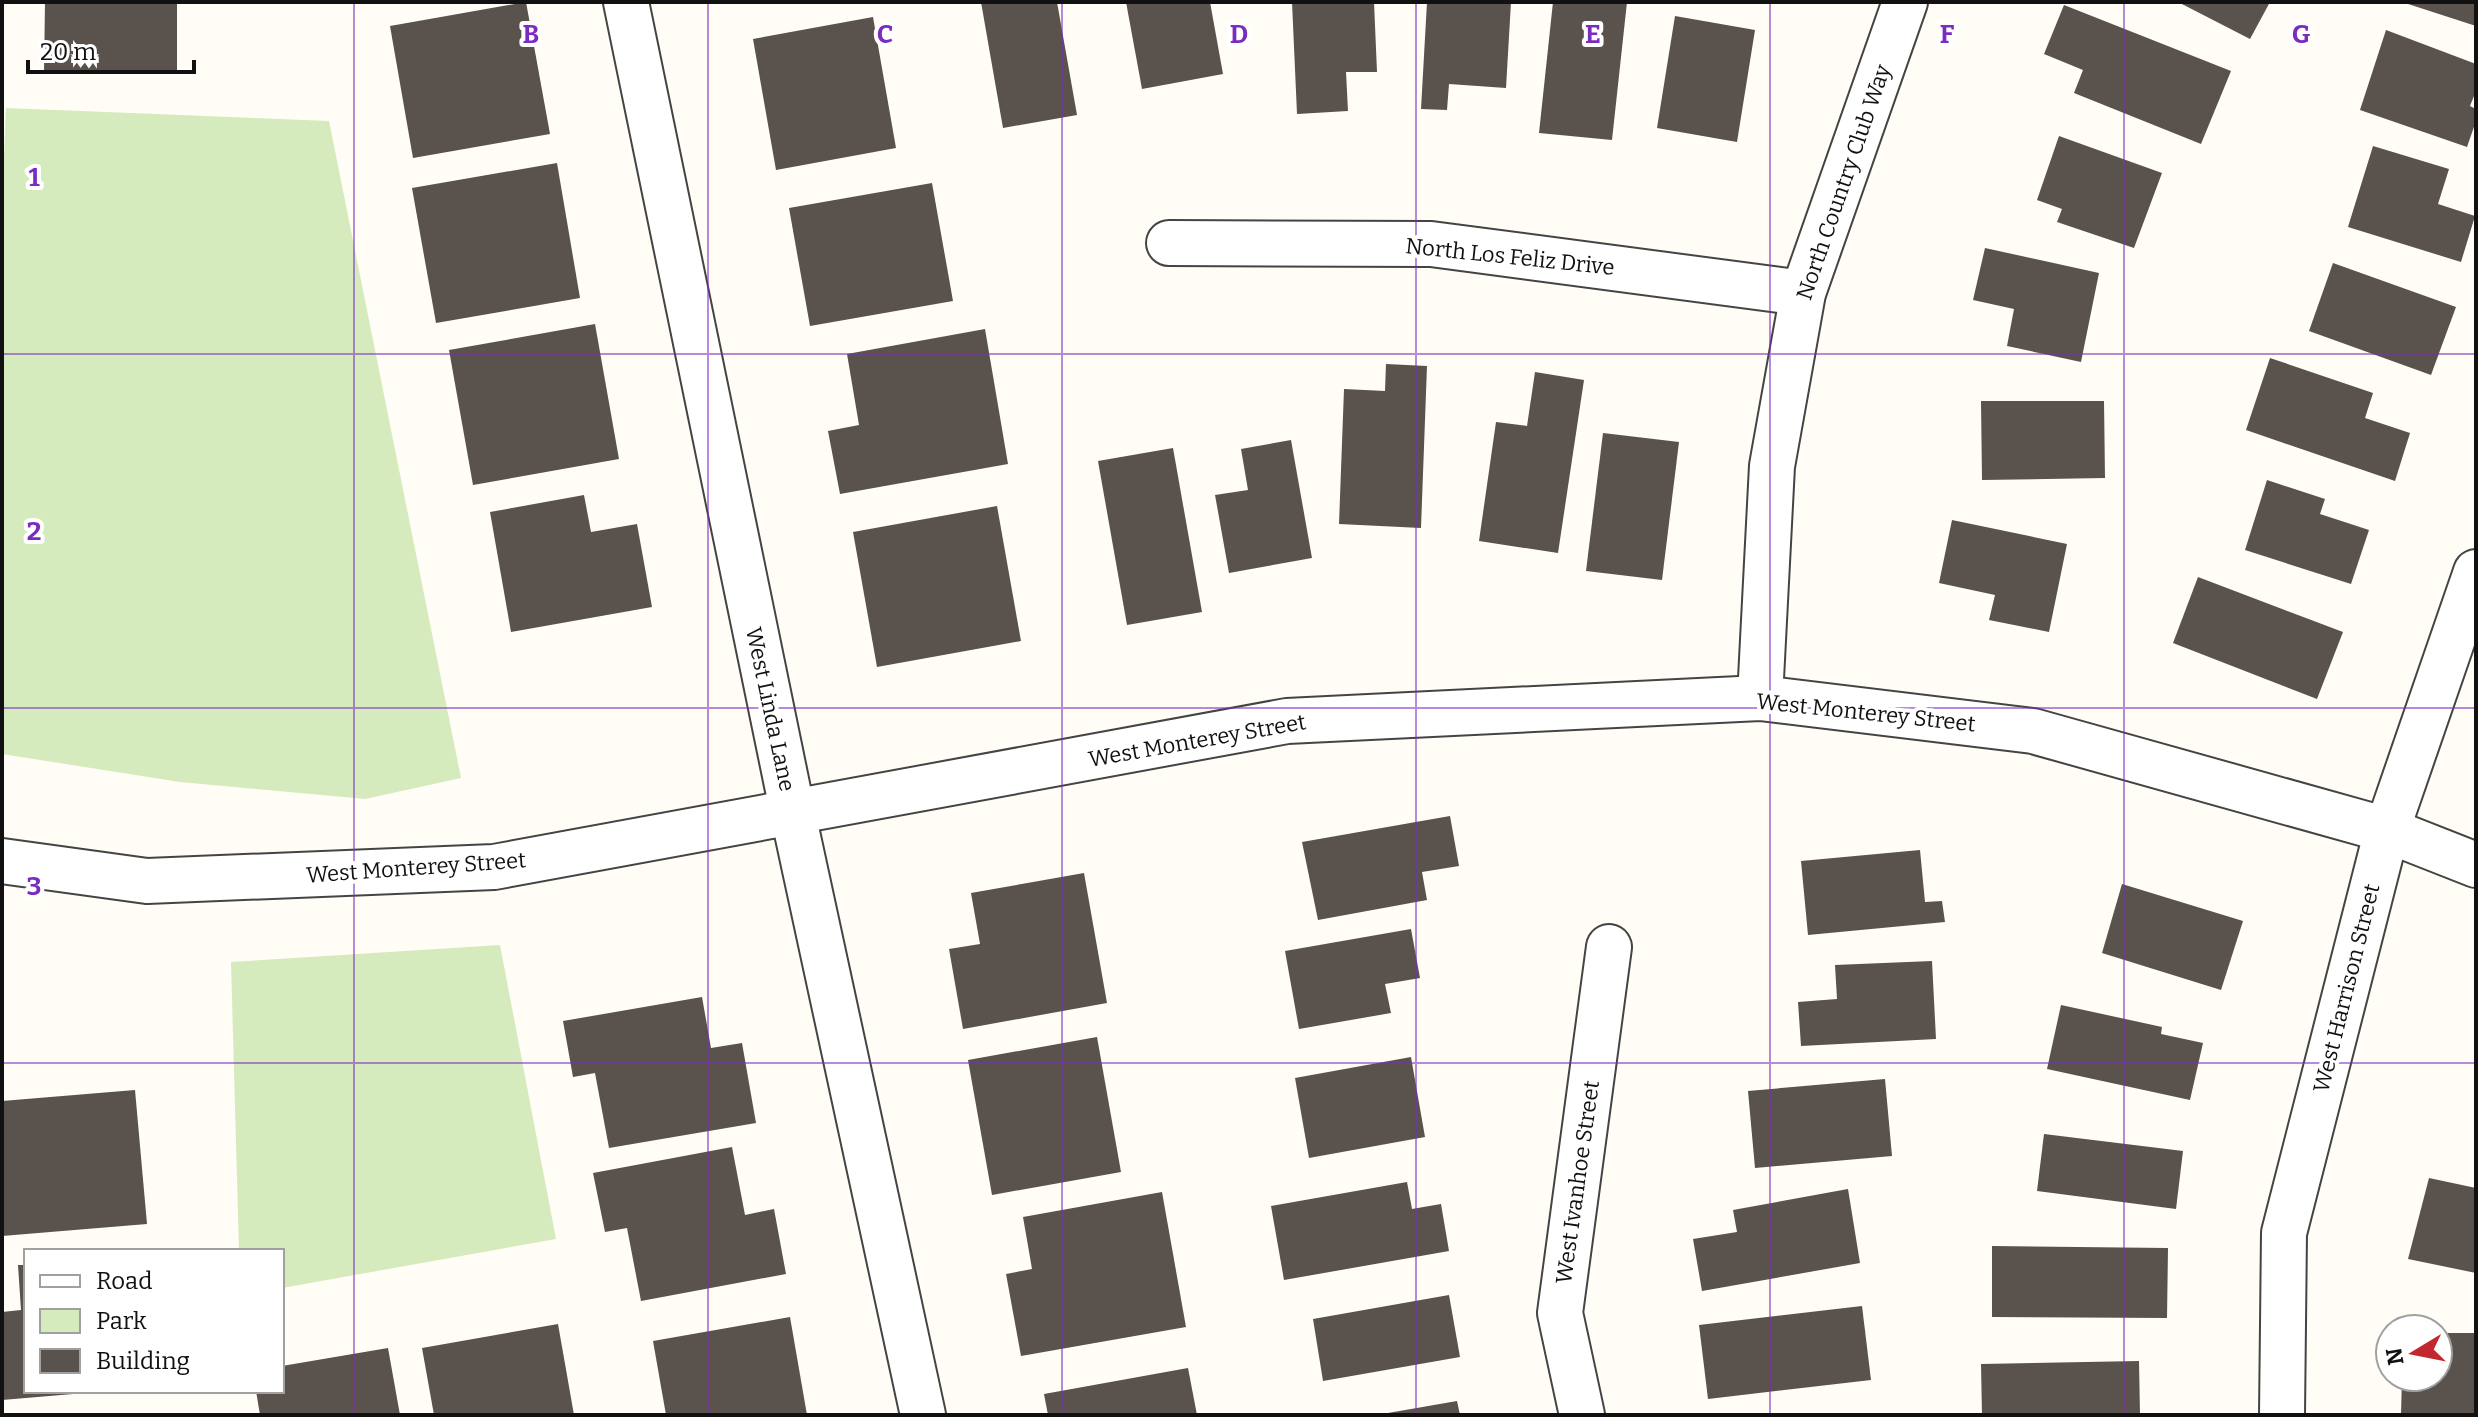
<svg xmlns="http://www.w3.org/2000/svg" width="2478" height="1417" font-family="Bitter,serif">
	<style>
		.green { fill: #d5ebbd }
		.building { fill: #5a524d }
		.lines { fill: none; stroke-linecap: round; stroke-linejoin: round }
		.minor-casing { stroke: #444; stroke-width: 48 }
		.tertiary-casing { stroke: #444; stroke-width: 48 }
		.minor { stroke: #fff; stroke-width: 44 }
		.tertiary { stroke: #fff; stroke-width: 44 }
		.grid { fill: none; stroke: #7b2cbf; stroke-width: 2; stroke-opacity: 0.55 }
		.labels { text-anchor: middle; stroke-width: 8; stroke-linejoin: round; paint-order: stroke }
		.street-label { font-size: 22px; fill: #111; stroke: #fff }
		.grid-label { font-size: 26px; text-anchor: middle; font-weight: bold; fill: #7b2cbf; stroke: #fff; stroke-width: 8; stroke-linejoin: round; paint-order: stroke }
	</style>
	<rect width="100%" height="100%" fill="#fffdf5"/>
	<!-- green -->
	<g class="green">
		<path d="M 6,108 L 329,121 L 461,778 L 365,799 L 180,782 L 2,754 L 2,206 Z"/>
		<path d="M 500,945 L 556,1239 L 282,1288 L 282,1251 L 239,1251 L 231,962 Z"/>
	</g>
	<!-- building -->
	<g class="building">
		<path d="M 45,2 L 177,2 L 177,73 L 44,72 Z"/>
		<path d="M 526,2 L 550,134 L 413,158 L 390,26 Z"/>
		<path d="M 981,2 L 1057,2 L 1077,115 L 1003,128 Z"/>
		<path d="M 1126,2 L 1210,2 L 1223,74 L 1142,89 Z"/>
		<path d="M 1292,2 L 1374,2 L 1377,72 L 1346,72 L 1348,111 L 1297,114 Z"/>
		<path d="M 1427,2 L 1511,2 L 1506,88 L 1449,84 L 1447,110 L 1421,109 Z"/>
		<path d="M 1553,2 L 1627,2 L 1612,140 L 1539,133 Z"/>
		<path d="M 2178,2 L 2270,2 L 2250,39 Z"/>
		<path d="M 2406,2 L 2476,2 L 2476,26 L 2405,3 Z"/>
		<path d="M 2064,5 L 2231,71 L 2201,144 L 2074,93 L 2083,70 L 2044,54 Z"/>
		<path d="M 1675,16 L 1755,30 L 1737,142 L 1657,128 Z"/>
		<path d="M 873,17 L 896,148 L 776,170 L 753,39 Z"/>
		<path d="M 2386,30 L 2476,64 L 2476,91 L 2470,106 L 2476,109 L 2476,121 L 2467,147 L 2360,110 Z"/>
		<path d="M 2059,136 L 2162,173 L 2134,248 L 2057,222 L 2062,209 L 2037,200 Z"/>
		<path d="M 2373,146 L 2449,169 L 2438,204 L 2475,216 L 2461,262 L 2348,227 Z"/>
		<path d="M 557,163 L 580,298 L 436,323 L 412,188 Z"/>
		<path d="M 932,183 L 953,301 L 810,326 L 789,208 Z"/>
		<path d="M 1985,248 L 2099,273 L 2081,362 L 2007,346 L 2014,309 L 1973,300 Z"/>
		<path d="M 2333,263 L 2456,307 L 2431,375 L 2309,331 Z"/>
		<path d="M 595,324 L 619,459 L 473,485 L 449,350 Z"/>
		<path d="M 985,329 L 1008,464 L 840,494 L 828,431 L 859,425 L 847,354 Z"/>
		<path d="M 2270,358 L 2373,393 L 2365,418 L 2410,433 L 2395,481 L 2246,430 Z"/>
		<path d="M 1386,364 L 1427,366 L 1421,528 L 1339,524 L 1344,389 L 1385,391 Z"/>
		<path d="M 1535,372 L 1584,380 L 1558,553 L 1479,541 L 1496,422 L 1527,426 Z"/>
		<path d="M 1981,401 L 2104,401 L 2105,478 L 1982,480 Z"/>
		<path d="M 1603,433 L 1679,442 L 1662,580 L 1586,571 Z"/>
		<path d="M 1291,440 L 1312,558 L 1229,573 L 1215,495 L 1248,490 L 1241,449 Z"/>
		<path d="M 1173,448 L 1202,612 L 1127,625 L 1098,461 Z"/>
		<path d="M 2267,480 L 2325,499 L 2320,514 L 2369,530 L 2351,584 L 2245,550 Z"/>
		<path d="M 584,495 L 591,532 L 637,524 L 652,607 L 511,632 L 490,512 Z"/>
		<path d="M 997,506 L 1021,641 L 877,667 L 853,532 Z"/>
		<path d="M 1952,520 L 2067,544 L 2049,632 L 1989,620 L 1995,595 L 1939,583 Z"/>
		<path d="M 2198,577 L 2343,632 L 2317,699 L 2173,643 Z"/>
		<path d="M 1450,816 L 1459,866 L 1422,872 L 1427,900 L 1318,920 L 1302,842 Z"/>
		<path d="M 1920,850 L 1925,902 L 1942,901 L 1945,922 L 1808,935 L 1801,861 Z"/>
		<path d="M 1084,873 L 1107,1003 L 963,1029 L 949,949 L 980,944 L 971,893 Z"/>
		<path d="M 2122,884 L 2243,921 L 2221,990 L 2102,953 Z"/>
		<path d="M 1411,929 L 1420,978 L 1385,984 L 1391,1013 L 1299,1029 L 1285,951 Z"/>
		<path d="M 1932,961 L 1936,1039 L 1801,1046 L 1798,1002 L 1837,999 L 1835,965 Z"/>
		<path d="M 702,997 L 711,1048 L 742,1043 L 756,1123 L 609,1148 L 595,1073 L 573,1077 L 563,1021 Z"/>
		<path d="M 2061,1005 L 2162,1027 L 2161,1034 L 2203,1043 L 2190,1100 L 2047,1069 Z"/>
		<path d="M 1097,1037 L 1121,1172 L 992,1195 L 968,1060 Z"/>
		<path d="M 1411,1057 L 1425,1137 L 1309,1158 L 1295,1078 Z"/>
		<path d="M 1885,1079 L 1892,1156 L 1755,1168 L 1748,1091 Z"/>
		<path d="M 135,1090 L 147,1224 L 2,1236 L 2,1101 Z"/>
		<path d="M 2044,1134 L 2183,1151 L 2176,1209 L 2037,1191 Z"/>
		<path d="M 732,1147 L 745,1215 L 774,1209 L 786,1274 L 641,1301 L 627,1228 L 605,1232 L 593,1173 Z"/>
		<path d="M 2429,1178 L 2476,1188 L 2476,1273 L 2408,1259 Z"/>
		<path d="M 1407,1182 L 1412,1209 L 1441,1204 L 1449,1251 L 1284,1280 L 1271,1206 Z"/>
		<path d="M 1848,1189 L 1860,1263 L 1702,1291 L 1693,1239 L 1737,1232 L 1733,1210 Z"/>
		<path d="M 1162,1192 L 1186,1327 L 1021,1356 L 1006,1274 L 1032,1269 L 1023,1217 Z"/>
		<path d="M 1992,1246 L 2168,1248 L 2167,1318 L 1992,1317 Z"/>
		<path d="M 18,1265 L 26,1265 L 26,1391 L 85,1393 L 2,1400 L 2,1312 L 21,1310 Z"/>
		<path d="M 1449,1295 L 1460,1357 L 1323,1381 L 1313,1319 Z"/>
		<path d="M 1862,1306 L 1871,1380 L 1708,1399 L 1699,1325 Z"/>
		<path d="M 790,1317 L 807,1415 L 666,1415 L 653,1341 Z"/>
		<path d="M 558,1324 L 574,1415 L 434,1415 L 422,1348 Z"/>
		<path d="M 2438,1333 L 2476,1333 L 2476,1415 L 2401,1414 L 2402,1377 L 2438,1377 Z"/>
		<path d="M 388,1348 L 400,1415 L 260,1415 L 256,1391 L 282,1391 L 282,1366 Z"/>
		<path d="M 2139,1361 L 2140,1415 L 1982,1415 L 1981,1364 Z"/>
		<path d="M 1188,1368 L 1197,1415 L 1048,1415 L 1044,1394 Z"/>
		<path d="M 1457,1401 L 1460,1415 L 1388,1415 L 1388,1413 Z"/>
	</g>
	<g class="lines">
		<defs>
			<g id="minor">
				<path d="M 626,2 L 793,814 L 923,1415"/>
				<path d="M 1169,243 L 1431,244 L 1803,293"/>
				<path d="M 1582,1415 L 1560,1313 L 1609,947"/>
				<path d="M 2282,1415 L 2284,1233 L 2387,830 L 2476,572"/>
			</g>
			<g id="tertiary">
				<path d="M 1760,698 L 1772,466 L 1803,293 L 1905,2"/>
				<path d="M 2,861 L 147,881 L 494,867 L 1287,721 L 1760,698 L 2033,731 L 2387,830 L 2476,865"/>
			</g>
		</defs>
		<!-- minor casing -->
		<use href="#minor" class="minor-casing"/>
		<!-- tertiary casing -->
		<use href="#tertiary" class="tertiary-casing"/>
		<!-- minor -->
		<use href="#minor" class="minor"/>
		<!-- tertiary -->
		<use href="#tertiary" class="tertiary"/>
	</g>
	<!-- grid -->
	<path class="grid" d="M 354,2 L 354,1415M 708,2 L 708,1415M 1062,2 L 1062,1415M 1416,2 L 1416,1415M 1770,2 L 1770,1415M 2124,2 L 2124,1415M 2,354 L 2476,354M 2,708 L 2476,708M 2,1063 L 2476,1063"/>
	<g class="labels">
		<!-- street labels -->
		<g class="street-label">
			<text transform="translate(1843 182) rotate(-71)" y="8">North Country Club Way</text>
			<text transform="translate(1510 256) rotate(6)" y="8">North Los Feliz Drive</text>
			<text transform="translate(771 709) rotate(78)" y="8">West Linda Lane</text>
			<text transform="translate(1866 712) rotate(6)" y="8">West Monterey Street</text>
			<text transform="translate(1197 740) rotate(-10)" y="8">West Monterey Street</text>
			<text transform="translate(416 867) rotate(-4)" y="8">West Monterey Street</text>
			<text transform="translate(2346 988) rotate(-76)" y="8">West Harrison Street</text>
			<text transform="translate(1577 1182) rotate(-82)" y="8">West Ivanhoe Street</text>
		</g>
	</g>
	<g class="grid-label">
		<text x="531" y="43">B</text>
		<text x="885" y="43">C</text>
		<text x="1239" y="43">D</text>
		<text x="1593" y="43">E</text>
		<text x="1947" y="43">F</text>
		<text x="2301" y="43">G</text>
		<text x="34" y="186">1</text>
		<text x="34" y="540">2</text>
		<text x="34" y="895">3</text>
	</g>
	<!-- border -->
	<rect width="2478" height="1417" fill="none" stroke="#111111" stroke-width="8"/>
	<!-- legend -->
	<rect x="24" y="1249" width="260" height="144" fill="#ffffff" stroke="#a0a0a0" stroke-width="2"/>
	<rect x="40" y="1275" width="40" height="12" fill="#ffffff" stroke="#a0a0a0" stroke-width="2"/>
	<text x="96" y="1289" font-size="24" fill="#111111">Road</text>
	<rect x="40" y="1309" width="40" height="24" fill="#d5ebbd" stroke="#a0a0a0" stroke-width="2"/>
	<text x="96" y="1329" font-size="24" fill="#111111">Park</text>
	<rect x="40" y="1349" width="40" height="24" fill="#5a524d" stroke="#a0a0a0" stroke-width="2"/>
	<text x="96" y="1369" font-size="24" fill="#111111">Building</text>
	<!-- north arrow -->
	<g transform="translate(2414 1353) rotate(260)"><circle r="38" fill="#ffffff" stroke="#a0a0a0" stroke-width="2"/>
	<path d="M0-6L14 30L0 20L-14 30Z" fill="#c4262e"/>
	<text y="-12" font-size="22" font-weight="bold" text-anchor="middle" fill="#111111">N</text>
	</g>
	<!-- scale -->
	<path d="M28 60v12h166v-12" fill="none" stroke="#111111" stroke-width="4"/>
	<text x="40" y="60" font-size="24" fill="#111111" stroke="#ffffff" stroke-width="6" paint-order="stroke">20 m</text>
</svg>
